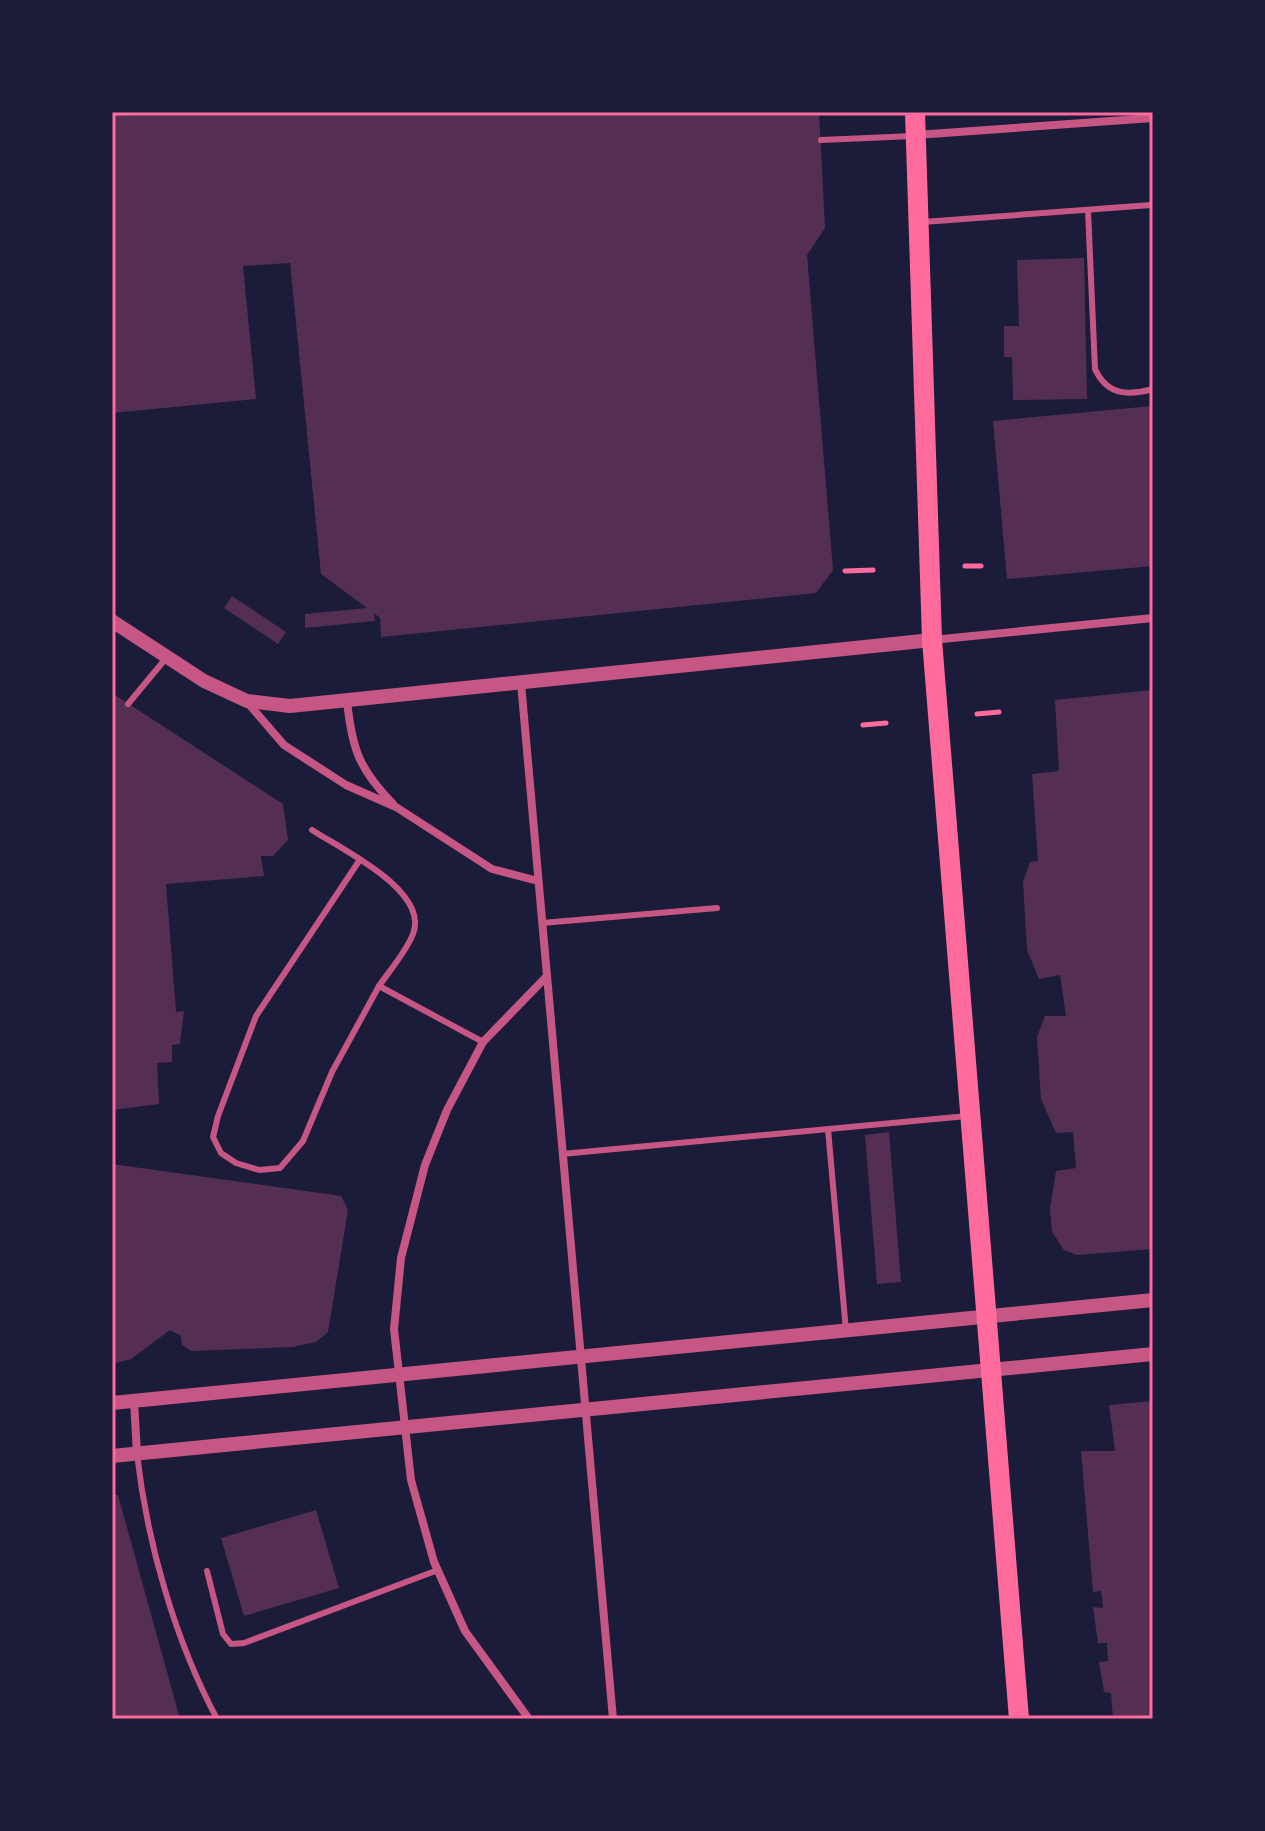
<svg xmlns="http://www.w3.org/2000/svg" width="1265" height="1831" font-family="'Asap Condensed',sans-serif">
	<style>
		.building { fill: #542f53 }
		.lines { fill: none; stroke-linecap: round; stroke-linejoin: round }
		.path { stroke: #ff6b9d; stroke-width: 5 }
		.service { stroke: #c65784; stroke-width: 6 }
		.minor { stroke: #c65784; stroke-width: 8 }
		.tertiary { stroke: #c65784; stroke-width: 14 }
		.primary { stroke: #ff6b9d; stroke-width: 20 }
		.neatline { fill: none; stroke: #ff6b9d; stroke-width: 3 }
	</style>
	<rect width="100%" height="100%" fill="#1b1b3a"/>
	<!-- building -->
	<g class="building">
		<path d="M 112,112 L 819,112 L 825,228 L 807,255 L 833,570 L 816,593 L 381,637 L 380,618 L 374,613 L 375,621 L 305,628 L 305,614 L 367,608 L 321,574 L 290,263 L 243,266 L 256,399 L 112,413 Z"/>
		<path d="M 1084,258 L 1087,399 L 1013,400 L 1012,357 L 1004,357 L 1004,326 L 1019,326 L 1017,260 Z"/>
		<path d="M 1152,406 L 1153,566 L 1007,579 L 993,421 Z"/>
		<path d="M 232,596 L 286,632 L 278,644 L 224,608 Z"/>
		<path d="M 1153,690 L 1153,1249 L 1077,1255 L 1064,1250 L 1052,1232 L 1050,1209 L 1056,1171 L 1076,1168 L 1073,1132 L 1056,1133 L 1041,1099 L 1037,1037 L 1045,1016 L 1066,1016 L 1060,975 L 1039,979 L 1027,950 L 1023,882 L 1030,862 L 1038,861 L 1032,774 L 1059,771 L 1055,700 Z"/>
		<path d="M 112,693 L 283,804 L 288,840 L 273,856 L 261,856 L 264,876 L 166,884 L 176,1012 L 184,1011 L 180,1044 L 172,1045 L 172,1062 L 157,1063 L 159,1104 L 112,1110 Z"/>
		<path d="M 889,1132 L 901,1282 L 877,1284 L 865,1135 Z"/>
		<path d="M 112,1164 L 341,1196 L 348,1210 L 328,1332 L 316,1342 L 293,1347 L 192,1351 L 182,1345 L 181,1336 L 170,1330 L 131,1359 L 112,1364 Z"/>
		<path d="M 1153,1401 L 1153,1719 L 1113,1719 L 1111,1693 L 1104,1692 L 1099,1662 L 1108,1661 L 1107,1643 L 1098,1643 L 1093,1607 L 1103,1608 L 1101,1591 L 1093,1592 L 1081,1451 L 1115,1451 L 1109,1405 Z"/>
		<path d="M 112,1495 L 118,1495 L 180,1719 L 112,1719 Z"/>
		<path d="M 316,1510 L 339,1588 L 244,1616 L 221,1538 Z"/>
	</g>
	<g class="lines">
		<!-- path -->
		<g class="path">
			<path d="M 965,566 L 981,566"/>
			<path d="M 845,571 L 873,570"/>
			<path d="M 977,714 L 999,712"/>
			<path d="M 863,725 L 886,723"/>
		</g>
		<!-- service -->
		<g class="service">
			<path d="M 821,140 L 913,136"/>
			<path d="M 1088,210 L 1095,369 C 1107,395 1127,396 1153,389"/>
			<path d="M 923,222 L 1151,205"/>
			<path d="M 128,704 L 167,657"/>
			<path d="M 312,830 C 341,849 430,891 413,934 C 406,952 390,970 379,986"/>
			<path d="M 359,861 L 256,1016 L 218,1116 L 213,1137 L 221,1153 L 236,1163 L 259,1170 L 280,1168 L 303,1141 L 332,1072 L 379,986 L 483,1042"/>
			<path d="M 542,923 L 717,908"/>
			<path d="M 828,1129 L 846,1331"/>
			<path d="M 562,1154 L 967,1116"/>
			<path d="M 137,1454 C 147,1543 175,1640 217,1719"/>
			<path d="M 207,1571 L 223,1634 L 231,1644 L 244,1643 L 438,1570"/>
		</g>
		<!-- minor -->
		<g class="minor">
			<path d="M 916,135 L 1153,118"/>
			<path d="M 932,640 L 1153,618"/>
			<path d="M 521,683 L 613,1719"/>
			<path d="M 347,701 C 352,749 359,769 393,804"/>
			<path d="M 247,702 L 284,745 L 346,785 L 396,807 L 492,869 L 538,881"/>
			<path d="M 134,1401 L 137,1454"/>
			<path d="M 529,1719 L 465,1631 L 434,1562 L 411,1480 L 394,1329 L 401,1258 L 425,1165 L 447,1110 L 483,1042 L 547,976"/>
		</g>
		<!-- tertiary -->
		<g class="tertiary">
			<path d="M 112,621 L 204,681 L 247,701 L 290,706 L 932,640"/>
			<path d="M 112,1403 L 1153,1300"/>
			<path d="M 112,1456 L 1153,1354"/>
		</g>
		<!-- primary -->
		<path class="primary" d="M 915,112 L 932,640 L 1019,1719"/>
	</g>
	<!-- border -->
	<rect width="1265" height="1831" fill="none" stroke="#1b1b3a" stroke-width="228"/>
	<rect x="114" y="114" width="1037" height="1603" class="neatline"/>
</svg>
